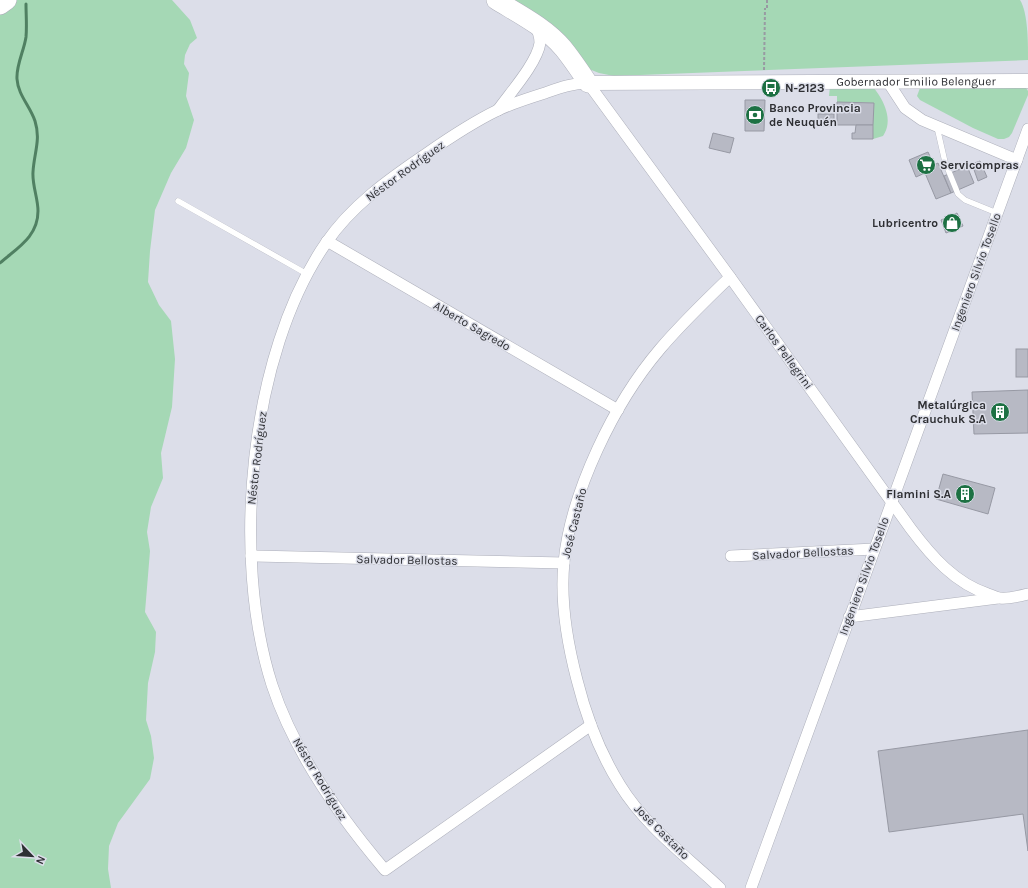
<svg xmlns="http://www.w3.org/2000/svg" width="1028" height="888" font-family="Karla,sans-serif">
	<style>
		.green { fill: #a5d8b5 }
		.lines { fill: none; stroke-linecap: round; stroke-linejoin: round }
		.stream { stroke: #508062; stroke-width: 3 }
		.building { fill: #b7b9c4; stroke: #9799a4 }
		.service-casing { stroke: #adafba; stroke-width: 6 }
		.minor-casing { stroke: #adafba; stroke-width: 12 }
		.tertiary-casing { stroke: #adafba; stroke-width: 15 }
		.trunk-casing { stroke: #adafba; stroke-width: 20 }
		.path { stroke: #989aa2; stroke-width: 2; stroke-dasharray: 3 2; stroke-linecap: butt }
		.service { stroke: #fff; stroke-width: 5.5 }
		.minor { stroke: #fff; stroke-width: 11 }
		.tertiary { stroke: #fff; stroke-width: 14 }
		.trunk { stroke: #fff; stroke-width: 19 }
		.labels { text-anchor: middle; stroke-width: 3; stroke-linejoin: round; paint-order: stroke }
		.street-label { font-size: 12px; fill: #2e2f33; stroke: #dcdee9 }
		.poi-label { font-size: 12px; font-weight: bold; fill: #2e2f33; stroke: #dcdee9; text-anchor: start }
	</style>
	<rect width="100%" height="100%" fill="#dcdee9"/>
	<!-- green -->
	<g class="green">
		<path d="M 13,0 L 172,0 L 190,20 L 197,38 L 190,44 L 185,55 L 184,64 L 189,73 L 186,96 L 194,120 L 186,148 L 171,173 L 155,210 L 150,251 L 148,282 L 159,305 L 171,321 L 175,359 L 172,407 L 161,453 L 163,478 L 151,507 L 147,532 L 150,551 L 145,612 L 156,632 L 155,652 L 148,683 L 146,720 L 151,736 L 154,758 L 150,779 L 118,823 L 109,846 L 108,869 L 111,888 L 0,888 L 0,11 Z"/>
		<path d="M 511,0 L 1020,0 C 1028,13 1028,42 1028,60 L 614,76 L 599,73 L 589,69 Z"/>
		<path d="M 830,86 L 873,87 C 884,100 894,121 883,136 L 873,139 L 873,103 L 837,102 L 837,96 L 829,96 Z"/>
		<path d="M 920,88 L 1026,88 L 1028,91 L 1028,95 L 1012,133 L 1009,137 L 1004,139 L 998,139 L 973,128 L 920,100 L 917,96 Z"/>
	</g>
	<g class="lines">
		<!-- stream -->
		<path class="stream" d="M 0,263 C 17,248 38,237 38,211 C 38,198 32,185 33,172 C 34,153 41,140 35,121 C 30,106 18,95 17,79 C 16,65 24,51 26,37 C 27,26 26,15 26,4"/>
	</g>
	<!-- building -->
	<g class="building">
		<path d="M 745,100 L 765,100 L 764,131 L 745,131 Z"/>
		<path d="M 837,102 L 874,103 L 873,125 L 837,125 Z"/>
		<rect x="818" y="114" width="16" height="12"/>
		<path d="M 856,125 L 873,125 L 873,139 L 852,139 L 852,133 L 855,133 Z"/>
		<path d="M 713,133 L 734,138 L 730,153 L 709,148 Z"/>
		<path d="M 928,152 L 934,165 L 938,163 L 951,193 L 936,199 L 925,173 L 916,177 L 909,160 Z"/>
		<path d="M 980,161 L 987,177 L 978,181 L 972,164 Z"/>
		<path d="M 967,166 L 974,183 L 951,193 L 944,176 Z"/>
		<path d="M 957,213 L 963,226 L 946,233 L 941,220 Z"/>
		<rect x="1016" y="349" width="12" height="28"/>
		<path d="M 1028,390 L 1028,433 L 974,434 L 972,392 Z"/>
		<path d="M 943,474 L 995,488 L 988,514 L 936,499 Z"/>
		<path d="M 1028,730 L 1028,851 L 1023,814 L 889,832 L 878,751 Z"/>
	</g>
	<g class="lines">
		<defs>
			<g id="service">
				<path d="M 937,127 L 945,162 L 958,194 L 965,200 L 997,213"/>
				<path d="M 178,201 L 307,274"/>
			</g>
			<g id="minor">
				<path d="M 888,82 L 905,108 L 922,120 L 1017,160"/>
				<path d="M 498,110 C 510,93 537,63 540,43 C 540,37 538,30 534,25"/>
				<path d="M 327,241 L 618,410"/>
				<path d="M 251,556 L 564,563"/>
				<path d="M 731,556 L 874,549"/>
				<path d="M 849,617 L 998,598"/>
				<path d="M 591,725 L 385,870 C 340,817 294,752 272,685 C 231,557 249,354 326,243 C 351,206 389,179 426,154 C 449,138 473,122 498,110 C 513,103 529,98 545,93 C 559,88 572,83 588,83 L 730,277 L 911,529 C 932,557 955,583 988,594 C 992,595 996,598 1000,598 C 1009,599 1020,596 1028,594"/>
				<path d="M 720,888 C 686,856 645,826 620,785 C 600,753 586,716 577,680 C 567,642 560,601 564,562 C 571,492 614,403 660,349 C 682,323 706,300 730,277"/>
				<path d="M 751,888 L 1028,129"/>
			</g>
			<g id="tertiary">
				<path id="s1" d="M 588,83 L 1028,81"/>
			</g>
			<g id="trunk">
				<path d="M 496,0 C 519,14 545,27 563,48 C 572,59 580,71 588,83"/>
				<path d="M 0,5 L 7,0"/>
			</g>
		</defs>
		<!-- service casing -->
		<use href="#service" class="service-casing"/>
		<!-- minor casing -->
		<use href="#minor" class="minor-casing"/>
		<!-- tertiary casing -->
		<use href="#tertiary" class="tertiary-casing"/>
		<!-- trunk casing -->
		<use href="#trunk" class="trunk-casing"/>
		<!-- path -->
		<g class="path">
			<path d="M 767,0 L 767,8"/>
			<path d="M 764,70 L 765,8"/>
		</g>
		<!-- service -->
		<use href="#service" class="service"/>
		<!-- minor -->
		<use href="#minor" class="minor"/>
		<!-- tertiary -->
		<use href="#tertiary" class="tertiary"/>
		<!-- trunk -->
		<use href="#trunk" class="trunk"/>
	</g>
	<!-- icons -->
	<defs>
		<symbol id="bus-disc" viewBox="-11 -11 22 22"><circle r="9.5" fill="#1d7143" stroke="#dcdee9"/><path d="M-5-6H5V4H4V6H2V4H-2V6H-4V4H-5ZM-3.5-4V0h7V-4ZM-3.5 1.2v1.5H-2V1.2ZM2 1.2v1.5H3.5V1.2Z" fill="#fff"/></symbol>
		<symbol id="bank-disc" viewBox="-11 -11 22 22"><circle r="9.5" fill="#1d7143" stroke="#dcdee9"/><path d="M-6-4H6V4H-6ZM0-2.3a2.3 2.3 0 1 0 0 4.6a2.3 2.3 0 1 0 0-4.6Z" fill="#fff"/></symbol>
		<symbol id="supermarket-disc" viewBox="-11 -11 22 22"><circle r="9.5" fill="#1d7143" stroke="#dcdee9"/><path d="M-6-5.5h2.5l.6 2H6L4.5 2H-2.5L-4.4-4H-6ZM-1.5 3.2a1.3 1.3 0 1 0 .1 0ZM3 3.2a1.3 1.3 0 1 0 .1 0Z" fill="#fff"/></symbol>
		<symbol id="shop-disc" viewBox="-11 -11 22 22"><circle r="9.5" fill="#1d7143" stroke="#dcdee9"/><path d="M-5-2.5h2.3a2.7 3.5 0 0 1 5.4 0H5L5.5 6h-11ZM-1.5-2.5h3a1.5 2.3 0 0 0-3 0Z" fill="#fff"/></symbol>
		<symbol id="building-disc" viewBox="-11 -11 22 22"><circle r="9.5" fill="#1d7143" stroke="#dcdee9"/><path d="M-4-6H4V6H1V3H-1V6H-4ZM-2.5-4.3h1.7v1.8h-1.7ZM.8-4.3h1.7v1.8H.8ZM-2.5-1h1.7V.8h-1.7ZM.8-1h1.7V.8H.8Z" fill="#fff"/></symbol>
	</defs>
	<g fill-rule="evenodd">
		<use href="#bus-disc" x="760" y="77" width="22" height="22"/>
		<use href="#bank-disc" x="744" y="104" width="22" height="22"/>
		<use href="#supermarket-disc" x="915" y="154" width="22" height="22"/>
		<use href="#shop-disc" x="941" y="212" width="22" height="22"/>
		<use href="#building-disc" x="989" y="401" width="22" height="22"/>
		<use href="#building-disc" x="954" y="483" width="22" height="22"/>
	</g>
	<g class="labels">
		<!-- street labels -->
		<g class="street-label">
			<text dy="4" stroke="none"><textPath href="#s1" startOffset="328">Gobernador Emilio Belenguer</textPath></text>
			<text transform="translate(405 171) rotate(-36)" y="4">Néstor Rodríguez</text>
			<text transform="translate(976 272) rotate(-70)" y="4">Ingeniero Silvio Tosello</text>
			<text transform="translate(472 326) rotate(30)" y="4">Alberto Sagredo</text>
			<text transform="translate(784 352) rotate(54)" y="4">Carlos Pellegrini</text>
			<text transform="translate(257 458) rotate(-83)" y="4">Néstor Rodríguez</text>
			<text transform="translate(574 523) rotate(-76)" y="4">José Castaño</text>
			<text transform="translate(803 553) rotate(-3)" y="4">Salvador Bellostas</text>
			<text transform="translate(407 560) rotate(1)" y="4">Salvador Bellostas</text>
			<text transform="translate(864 576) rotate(-70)" y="4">Ingeniero Silvio Tosello</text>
			<text transform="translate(320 779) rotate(59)" y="4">Néstor Rodríguez</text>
			<text transform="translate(662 832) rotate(45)" y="4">José Castaño</text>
		</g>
		<!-- poi labels -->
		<g class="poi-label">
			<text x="785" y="92">N-2123</text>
			<text x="769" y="112">Banco Provincia<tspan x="769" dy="14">de Neuquén</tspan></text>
			<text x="940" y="169">Servicompras</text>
			<text x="938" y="227" text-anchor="end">Lubricentro</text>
			<text x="986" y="409" text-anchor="end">Metalúrgica<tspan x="986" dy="14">Crauchuk S.A</tspan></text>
			<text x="951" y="498" text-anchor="end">Flamini S.A</text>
		</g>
	</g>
	<!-- north arrow -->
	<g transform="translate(32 856) rotate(115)" stroke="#dcdee9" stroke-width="3" paint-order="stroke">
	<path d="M0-3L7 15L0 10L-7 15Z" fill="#2e2f33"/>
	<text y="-6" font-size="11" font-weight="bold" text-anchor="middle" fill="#2e2f33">N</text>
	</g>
</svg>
